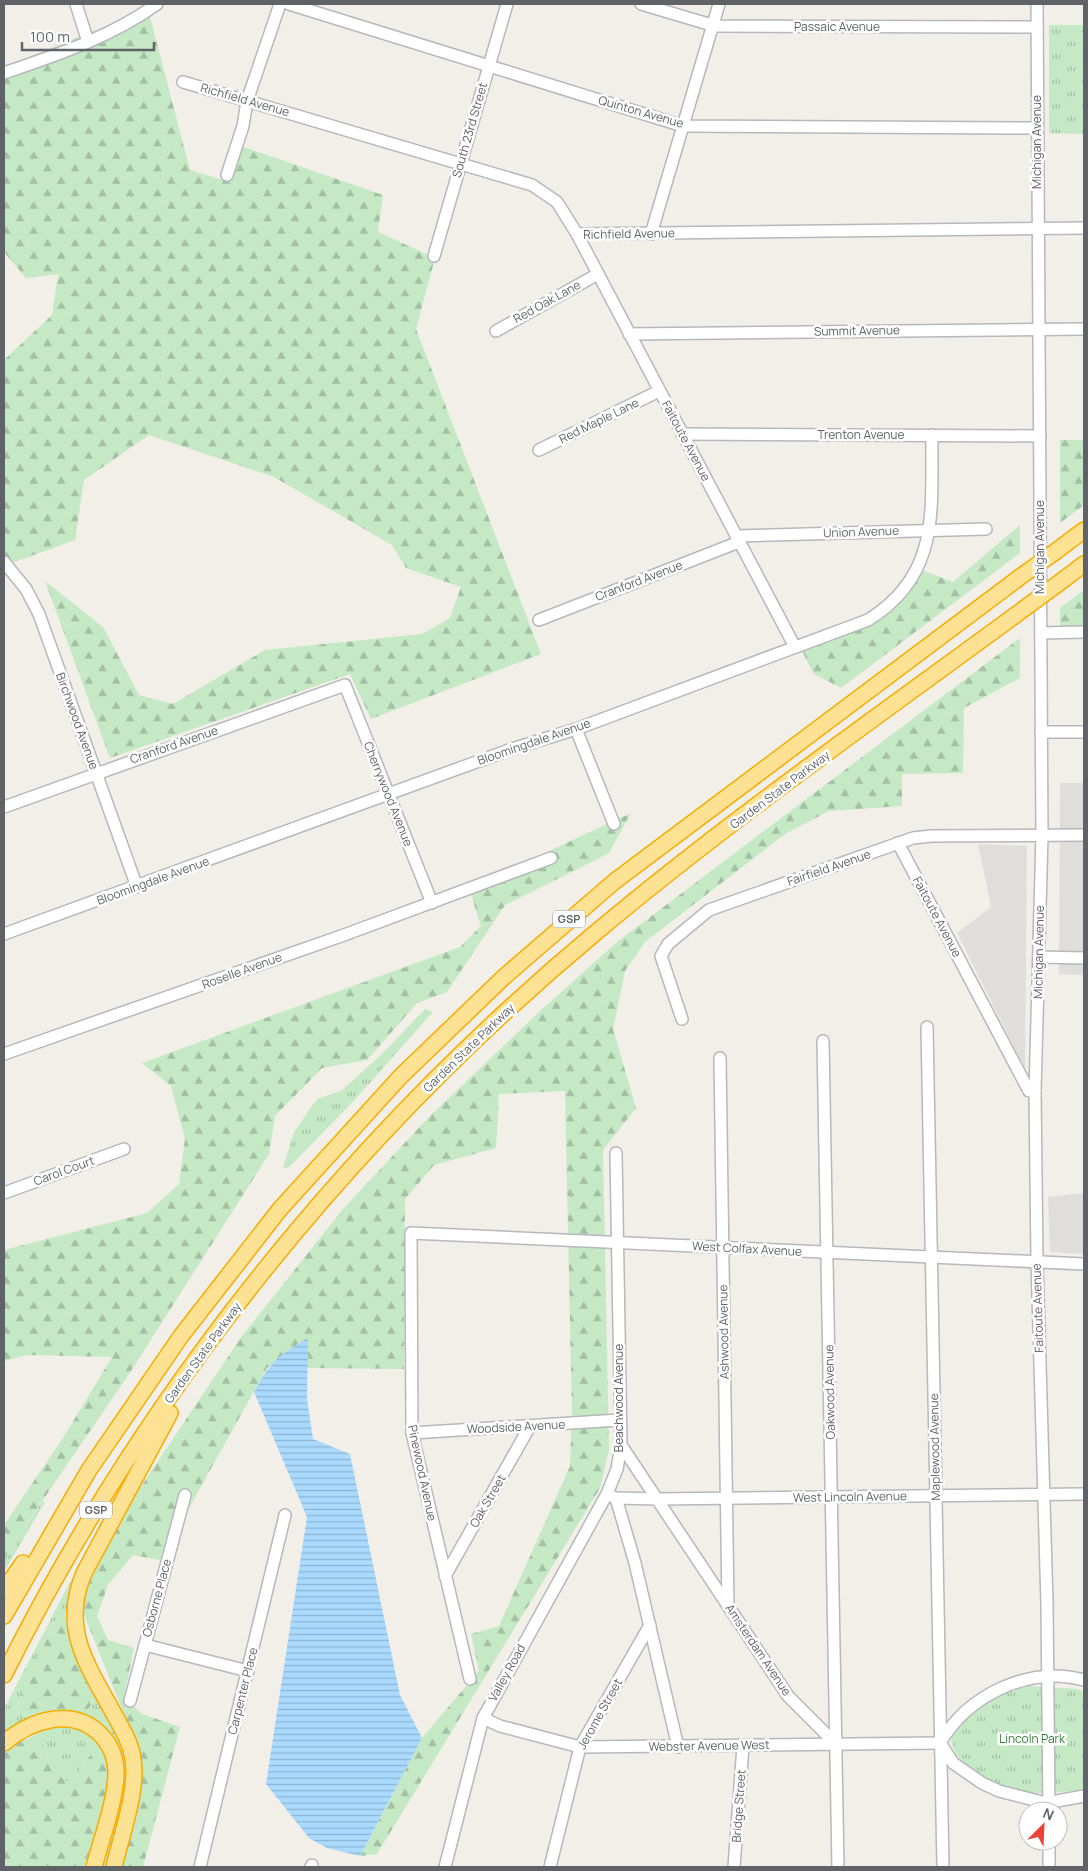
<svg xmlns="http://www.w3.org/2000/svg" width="1088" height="1871" font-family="Manrope,sans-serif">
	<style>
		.industrial { fill: #e0deda }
		.grass { fill: url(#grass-tufts) }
		.forest { fill: url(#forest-firs) }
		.water { fill: url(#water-rules) }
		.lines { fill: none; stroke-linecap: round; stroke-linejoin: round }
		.minor-casing { stroke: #b5b8bc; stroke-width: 14 }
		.highway-casing { stroke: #f9ab00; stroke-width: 18 }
		.minor { stroke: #fff; stroke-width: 11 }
		.highway { stroke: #fde293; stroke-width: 15 }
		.highway-bridge-casing { stroke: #f9ab00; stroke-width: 18; stroke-linecap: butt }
		.highway-bridge { stroke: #fde293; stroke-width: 15 }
		.labels { text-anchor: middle; stroke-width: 5; stroke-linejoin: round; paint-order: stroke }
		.shield { fill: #fff; stroke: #8f9295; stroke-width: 1 }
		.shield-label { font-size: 11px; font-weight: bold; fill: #5f6368 }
		.street-label { font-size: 12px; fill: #5f6368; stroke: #fff }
		.park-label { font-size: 12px; fill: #348238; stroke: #fff }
	</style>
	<defs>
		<pattern id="grass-tufts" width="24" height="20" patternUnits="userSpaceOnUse" patternTransform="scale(1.25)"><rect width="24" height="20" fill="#c5e8c5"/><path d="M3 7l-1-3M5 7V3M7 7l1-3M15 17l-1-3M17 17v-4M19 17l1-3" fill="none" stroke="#a3c0a4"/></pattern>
		<pattern id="forest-firs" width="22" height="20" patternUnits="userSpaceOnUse" patternTransform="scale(1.25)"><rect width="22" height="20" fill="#c5e8c5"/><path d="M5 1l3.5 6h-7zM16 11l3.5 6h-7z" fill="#a3c0a4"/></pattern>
		<pattern id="water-rules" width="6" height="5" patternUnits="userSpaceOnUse" patternTransform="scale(1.25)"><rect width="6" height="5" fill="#aadaff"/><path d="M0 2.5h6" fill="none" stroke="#8eb4d2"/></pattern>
	</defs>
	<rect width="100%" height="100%" fill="#f1efe8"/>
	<!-- industrial -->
	<g class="industrial">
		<path d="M 1060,783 L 1084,783 L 1084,975 L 1059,974 Z"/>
		<path d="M 978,844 L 1027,846 L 1025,1069 L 957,933 L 991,907 Z"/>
		<path d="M 1084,1193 L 1084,1254 L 1050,1252 L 1048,1197 Z"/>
	</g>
	<!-- grass -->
	<g class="grass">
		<path d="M 1049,25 L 1084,25 L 1084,134 L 1049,133 Z"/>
		<path d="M 425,1009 L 433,1012 L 349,1106 L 289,1167 L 283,1168 L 294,1132 L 317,1099 L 341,1091 L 385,1051 Z"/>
		<path d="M 43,1501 L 45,1502 L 4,1572 L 4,1557 Z"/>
		<path d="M 70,1582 L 73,1585 L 68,1611 L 54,1622 L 14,1715 L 47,1715 L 4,1735 L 4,1709 Z"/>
		<path d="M 1029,1686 L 1077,1689 L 1084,1692 L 1084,1789 C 1063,1793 1026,1795 1005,1789 C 983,1783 937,1752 956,1725 C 959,1721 964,1718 968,1715 C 989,1699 1003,1693 1029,1686 Z"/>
		<path d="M 94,1694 L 120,1739 L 127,1784 L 107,1867 L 98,1867 L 121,1769 L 74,1713 L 92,1704 Z"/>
		<path d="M 46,1726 C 71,1726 81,1726 99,1745 L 68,1783 L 48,1761 L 41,1732 Z"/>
	</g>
	<!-- forest -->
	<g class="forest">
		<path d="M 148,9 L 190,170 L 229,182 L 241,146 L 383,195 L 378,232 L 435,258 L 416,329 L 541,654 L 371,719 L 350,674 L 110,758 L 45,581 L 103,627 L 139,695 L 173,704 L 265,650 L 422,634 L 450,618 L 461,587 L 406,568 L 392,545 L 274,477 L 149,435 L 84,480 L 75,540 L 9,564 L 4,558 L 4,360 L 52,315 L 58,274 L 26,278 L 4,252 L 4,67 Z"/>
		<path d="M 1060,440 L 1084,440 L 1084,505 L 1060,523 Z"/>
		<path d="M 1020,525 L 1020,553 L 841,688 L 814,674 L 800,647 L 879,618 L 919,569 L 953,582 Z"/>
		<path d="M 1084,590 L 1084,634 L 1060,636 L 1060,608 Z"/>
		<path d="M 1020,638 L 1020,678 L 964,708 L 963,773 L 902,774 L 902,806 L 829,811 L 785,834 L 645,942 L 625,971 L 613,1029 L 636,1108 L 603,1150 L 609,1450 L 600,1488 L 377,1854 L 360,1856 L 422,1738 L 479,1671 L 471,1634 L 499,1626 L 570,1466 L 572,1414 L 565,1091 L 499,1094 L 496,1148 L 434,1165 L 405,1199 L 404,1369 L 307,1368 L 308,1339 L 267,1368 L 160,1560 L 133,1555 L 108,1585 L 97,1616 L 108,1640 L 134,1648 L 124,1697 L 142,1714 L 180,1727 L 143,1867 L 110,1867 L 125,1794 L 118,1793 L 87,1867 L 4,1867 L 4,1754 L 8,1748 L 41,1732 L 48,1761 L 68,1783 L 124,1714 L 81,1607 L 103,1543 L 242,1336 L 343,1209 L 429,1117 L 538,1013 L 617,942 Z"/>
		<path d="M 631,813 L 609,853 L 505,905 L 447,992 L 417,1003 L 367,1060 L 322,1068 L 275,1116 L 269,1154 L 131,1371 L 4,1557 L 4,1525 L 63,1438 L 112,1357 L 27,1355 L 4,1361 L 4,1250 L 147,1213 L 179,1184 L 185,1139 L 171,1086 L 142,1063 L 460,947 L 481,926 L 469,888 Z"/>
		<path d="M 65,1612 C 69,1642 81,1668 94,1694 C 92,1703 90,1710 81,1714 L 14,1715 L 54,1622 Z"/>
	</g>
	<!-- water -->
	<path class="water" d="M 308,1338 L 307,1399 L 313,1439 L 350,1454 L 400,1695 L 422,1738 L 360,1856 L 327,1848 L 309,1838 L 266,1784 L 307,1517 L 254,1392 C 270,1362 279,1355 308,1338 Z"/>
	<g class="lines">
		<defs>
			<g id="minor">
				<path d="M 76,4 L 88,42"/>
				<path d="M 289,4 L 683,126 L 1037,128"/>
				<path d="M 641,4 L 715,26 L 1037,27"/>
				<path d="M 1037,4 L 1042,836 L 1035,1091 L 1037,1261 L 1047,1604 L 1049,1811"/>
				<path d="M 4,73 C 57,55 111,37 157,4"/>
				<path d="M 183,82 L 532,185 L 557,202 L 577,234 L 1084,228"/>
				<path d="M 227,175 L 243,126 L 247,101 L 280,4"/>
				<path d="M 577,234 L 795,647"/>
				<path d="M 651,234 L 719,4"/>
				<path d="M 434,256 L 507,4"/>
				<path d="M 496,331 L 598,274"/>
				<path d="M 629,334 L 1084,329"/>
				<path d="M 682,434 L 1040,436"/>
				<path d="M 539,450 L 659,391"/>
				<path d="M 736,536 L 986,529"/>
				<path d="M 4,562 L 26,589 L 39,614 L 137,887"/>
				<path d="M 539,620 L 739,542"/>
				<path d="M 1041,633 L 1084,632"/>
				<path d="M 576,729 L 614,824"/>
				<path d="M 1041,732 L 1084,732"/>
				<path d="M 4,807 L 345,685 L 432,903"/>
				<path d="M 898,843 L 1029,1091 L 1035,1091"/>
				<path d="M 4,934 L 512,749 L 576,729 L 868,620 C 941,575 931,510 932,435"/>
				<path d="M 1039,957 L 1084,958"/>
				<path d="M 682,1019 L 661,956 L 668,944 L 709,910 L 913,838 L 931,836 L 1084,835"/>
				<path d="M 927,1027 L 943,1867"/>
				<path d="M 823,1041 L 838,1867"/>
				<path d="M 4,1054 L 344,935 L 551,858"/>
				<path d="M 720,1058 L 728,1606"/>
				<path d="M 4,1193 L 124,1149"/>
				<path d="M 412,1433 L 619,1420"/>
				<path d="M 621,1445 L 788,1696 L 836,1744"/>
				<path d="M 611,1496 L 616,1498 L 635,1563 L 678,1747"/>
				<path d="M 616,1498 L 658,1499 L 1084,1494"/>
				<path d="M 445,1576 L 530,1426"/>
				<path d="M 145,1645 L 248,1671"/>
				<path d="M 470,1679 L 412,1433 L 411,1233 L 1084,1264"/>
				<path d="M 130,1701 L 185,1495"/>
				<path d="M 483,1718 L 500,1726 L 580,1747 L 940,1743"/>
				<path d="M 940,1743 C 968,1695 1029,1665 1084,1680"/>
				<path d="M 941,1744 L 953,1763 L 982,1783 L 999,1791 L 1046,1803 L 1084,1796"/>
				<path d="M 1049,1841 L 1049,1867"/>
				<path d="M 200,1867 L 285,1515"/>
				<path d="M 311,1867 L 312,1865"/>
				<path d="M 445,1867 L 483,1718 L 607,1494 L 617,1469 L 621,1445 L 616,1153"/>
				<path d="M 550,1867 L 580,1747 L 650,1625"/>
				<path d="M 734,1867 L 743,1746"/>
			</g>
			<g id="highway">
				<path d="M 1055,552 L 1084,530"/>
				<path d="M 1055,586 L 1084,564"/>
				<path d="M 4,1590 L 23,1563"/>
				<path d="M 4,1616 L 89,1470 L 181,1336 L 280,1209 L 401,1076 L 505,976 L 615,881 L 1024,574"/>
				<path d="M 4,1675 C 145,1392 351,1137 594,934 C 732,818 880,715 1025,608"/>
				<path d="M 4,1743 C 31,1720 73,1706 101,1735 C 110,1744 115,1757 116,1770 C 117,1797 101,1840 94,1867"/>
				<path d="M 114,1867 C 121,1836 138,1791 133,1759 C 131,1743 122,1729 114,1714 C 88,1666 60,1629 84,1573 L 170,1413"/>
			</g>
		</defs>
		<!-- minor casing -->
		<use href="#minor" class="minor-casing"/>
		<!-- highway casing -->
		<use href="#highway" class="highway-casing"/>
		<!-- minor -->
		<use href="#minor" class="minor"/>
		<!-- highway -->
		<use href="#highway" class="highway"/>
		<defs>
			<g id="highway-bridge">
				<path d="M 1024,574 L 1055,552"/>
				<path d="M 1025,608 L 1055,586"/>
			</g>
		</defs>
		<!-- highway-bridge casing -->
		<use href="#highway-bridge" class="highway-bridge-casing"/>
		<!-- highway-bridge -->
		<use href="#highway-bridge" class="highway-bridge"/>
	</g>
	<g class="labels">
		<!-- shield labels -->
		<g class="shield">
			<rect x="553" y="910.5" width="32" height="17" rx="4"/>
			<rect x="80" y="1501.5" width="32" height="17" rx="4"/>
		</g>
		<g class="shield-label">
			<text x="569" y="923">GSP</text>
			<text x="96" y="1514">GSP</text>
		</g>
		<!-- street labels -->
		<g class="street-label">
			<text x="837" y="31">Passaic Avenue</text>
			<text transform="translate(245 100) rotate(16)" y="4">Richfield Avenue</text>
			<text transform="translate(641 112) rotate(16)" y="4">Quinton Avenue</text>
			<text transform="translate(470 130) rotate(-74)" y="4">South 23rd Street</text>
			<text transform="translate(1037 142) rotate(-90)" y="4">Michigan Avenue</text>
			<text transform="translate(629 234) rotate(-1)" y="4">Richfield Avenue</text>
			<text transform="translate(547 302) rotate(-29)" y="4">Red Oak Lane</text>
			<text transform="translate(857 331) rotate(-1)" y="4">Summit Avenue</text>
			<text transform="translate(599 421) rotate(-26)" y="4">Red Maple Lane</text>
			<text x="861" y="439">Trenton Avenue</text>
			<text transform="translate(686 441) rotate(62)" y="4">Faitoute Avenue</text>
			<text transform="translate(861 532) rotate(-2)" y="4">Union Avenue</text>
			<text transform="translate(1040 547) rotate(-90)" y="4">Michigan Avenue</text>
			<text transform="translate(639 581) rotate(-21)" y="4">Cranford Avenue</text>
			<text transform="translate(77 721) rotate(70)" y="4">Birchwood Avenue</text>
			<text transform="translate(534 742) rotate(-19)" y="4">Bloomingdale Avenue</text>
			<text transform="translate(174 745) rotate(-19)" y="4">Cranford Avenue</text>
			<text transform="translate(780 790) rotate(-37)" y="4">Garden State Parkway</text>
			<text transform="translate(388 794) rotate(68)" y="4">Cherrywood Avenue</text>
			<text transform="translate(829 868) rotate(-19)" y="4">Fairfield Avenue</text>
			<text transform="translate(153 881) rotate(-20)" y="4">Bloomingdale Avenue</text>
			<text transform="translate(937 917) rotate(62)" y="4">Faitoute Avenue</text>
			<text transform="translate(1039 952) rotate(-89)" y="4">Michigan Avenue</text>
			<text transform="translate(242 971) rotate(-20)" y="4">Roselle Avenue</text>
			<text transform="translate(469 1048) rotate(-44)" y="4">Garden State Parkway</text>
			<text transform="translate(64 1171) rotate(-20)" y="4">Carol Court</text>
			<text transform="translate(747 1249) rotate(3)" y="4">West Colfax Avenue</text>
			<text transform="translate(1038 1308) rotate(-92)" y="4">Faitoute Avenue</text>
			<text transform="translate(724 1332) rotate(-91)" y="4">Ashwood Avenue</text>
			<text transform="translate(203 1353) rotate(-54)" y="4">Garden State Parkway</text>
			<text transform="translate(830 1392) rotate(-91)" y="4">Oakwood Avenue</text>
			<text transform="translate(619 1398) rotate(-90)" y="4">Beachwood Avenue</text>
			<text transform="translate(516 1427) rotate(-3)" y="4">Woodside Avenue</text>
			<text transform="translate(935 1447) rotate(-91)" y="4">Maplewood Avenue</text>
			<text transform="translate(422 1473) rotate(78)" y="4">Pinewood Avenue</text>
			<text transform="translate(850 1497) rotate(-1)" y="4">West Lincoln Avenue</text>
			<text transform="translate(488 1501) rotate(-60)" y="4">Oak Street</text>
			<text transform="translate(157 1598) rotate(-75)" y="4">Osborne Place</text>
			<text transform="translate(758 1650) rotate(56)" y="4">Amsterdam Avenue</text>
			<text transform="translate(507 1673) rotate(-61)" y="4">Valley Road</text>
			<text transform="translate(243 1691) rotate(-76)" y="4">Carpenter Place</text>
			<text transform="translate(600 1714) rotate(-61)" y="4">Jerome Street</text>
			<text transform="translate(709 1746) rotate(-1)" y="4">Webster Avenue West</text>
			<text transform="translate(739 1806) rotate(-86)" y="4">Bridge Street</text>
		</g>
		<!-- park labels -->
		<g class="park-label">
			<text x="1032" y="1743">Lincoln Park</text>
		</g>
	</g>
	<!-- border -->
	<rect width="1088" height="1871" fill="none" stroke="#5f6368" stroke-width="10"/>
	<!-- north arrow -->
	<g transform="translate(1043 1826) rotate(24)"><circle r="24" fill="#ffffff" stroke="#bfc1c3"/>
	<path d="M0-4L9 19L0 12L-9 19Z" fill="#ea4335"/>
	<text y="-8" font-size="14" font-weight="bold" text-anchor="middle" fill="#5f6368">N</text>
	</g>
	<!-- scale -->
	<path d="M22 42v8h132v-8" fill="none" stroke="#5f6368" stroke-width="2.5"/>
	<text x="30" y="42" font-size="15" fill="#5f6368" stroke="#ffffff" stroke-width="4" paint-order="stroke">100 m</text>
</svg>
